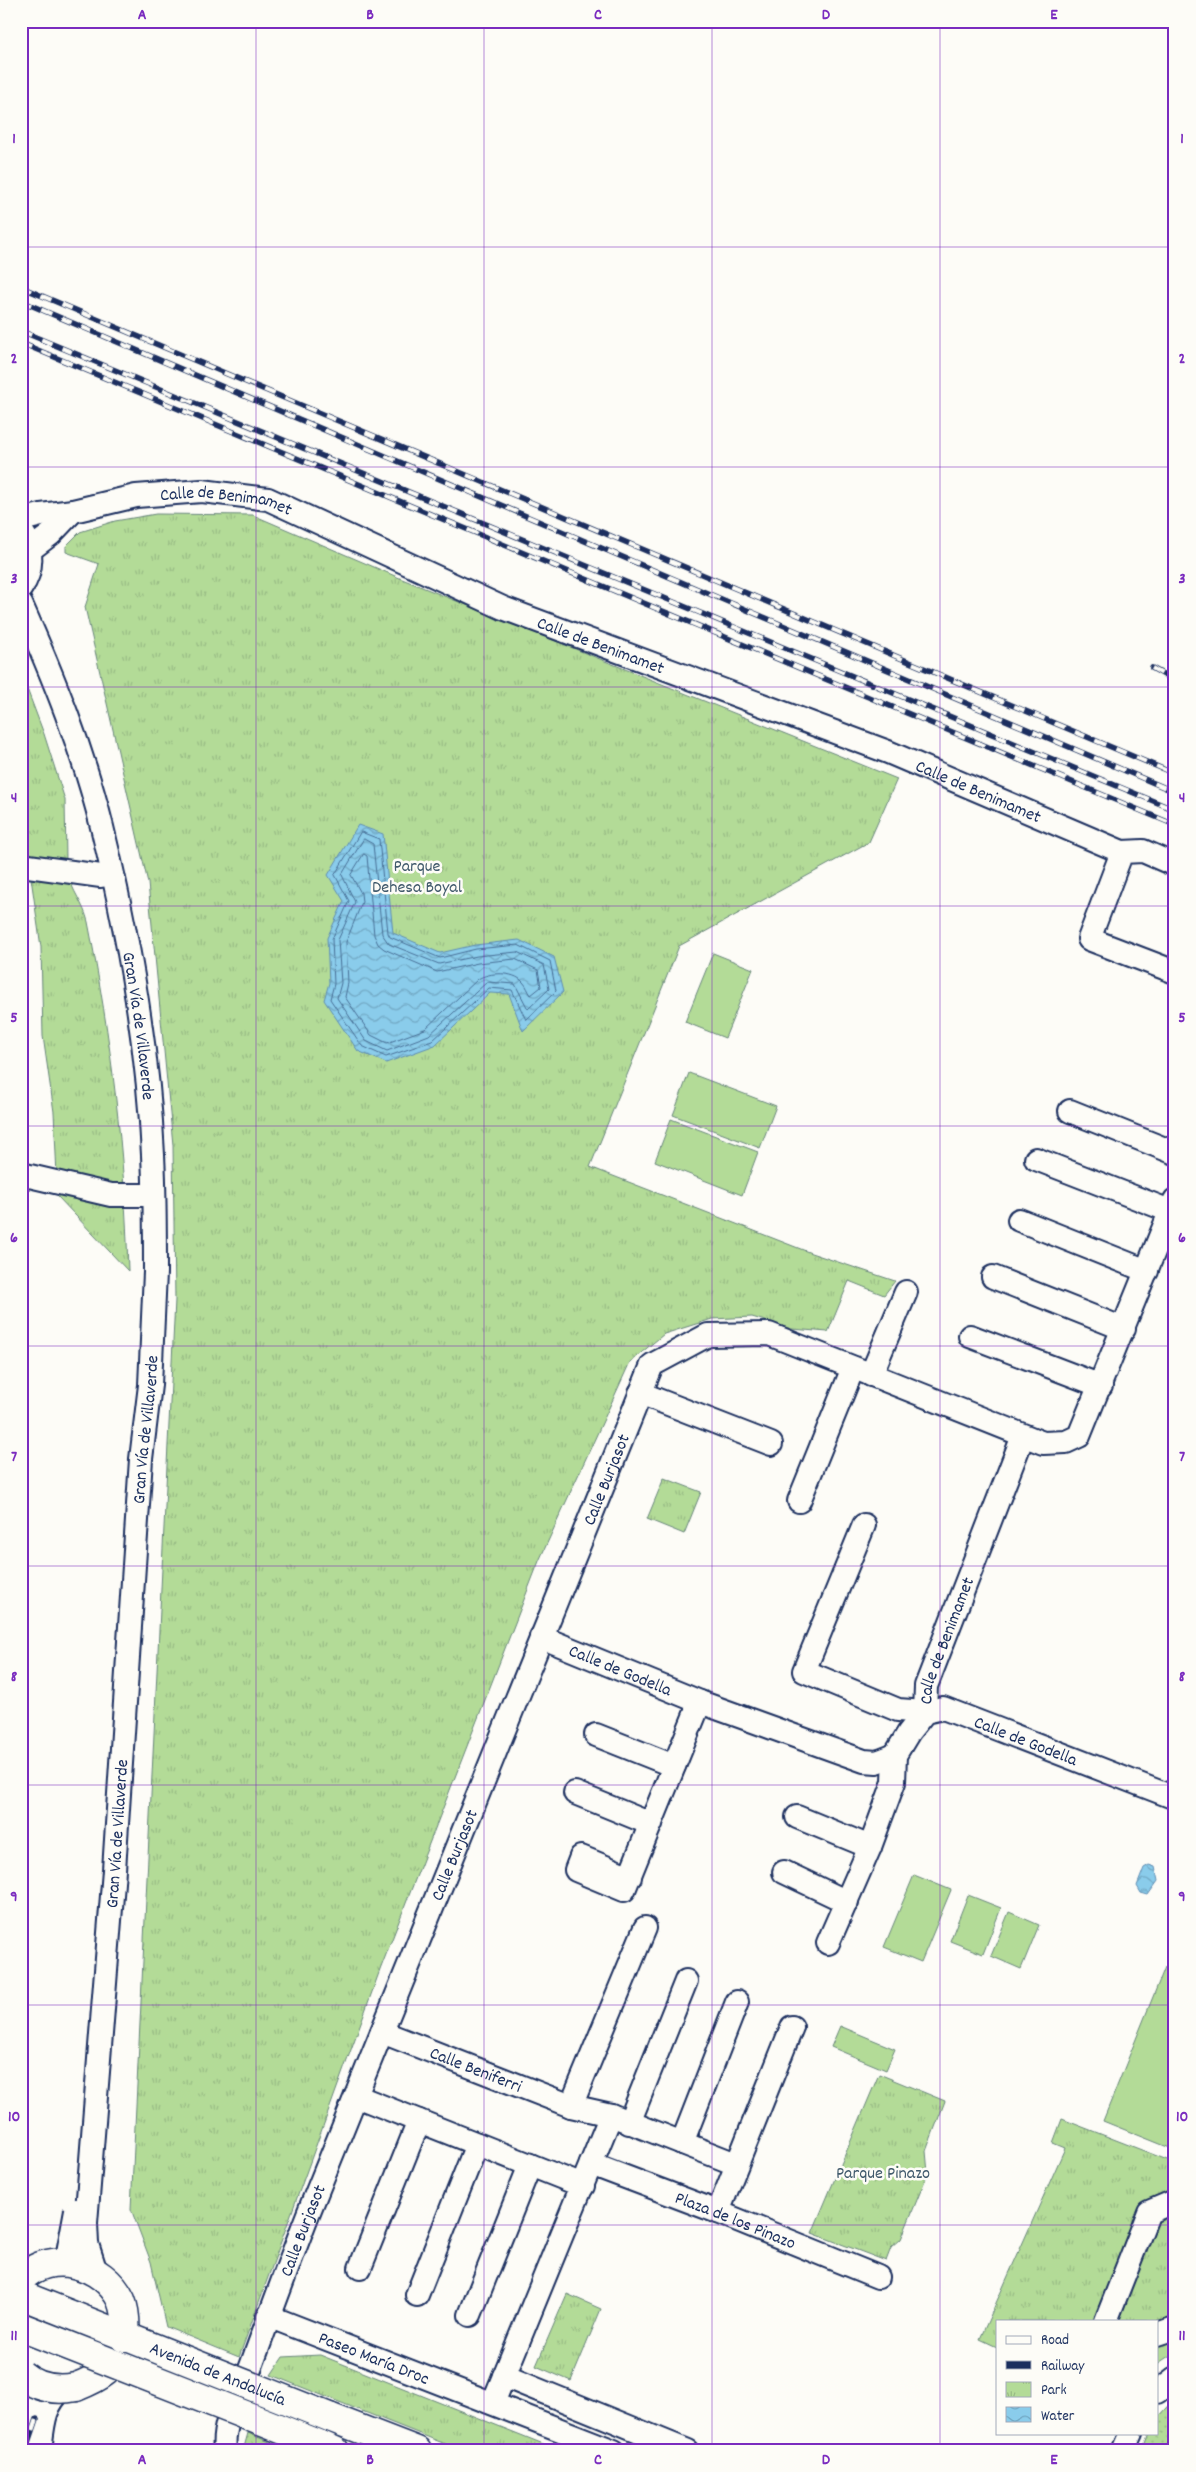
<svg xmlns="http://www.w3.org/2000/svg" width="1196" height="2472" font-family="Dekko,sans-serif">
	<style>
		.grass { fill: url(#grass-dots); stroke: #67857a }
		.park { fill: url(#park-tufts); stroke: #67857a }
		.pitch { fill: #b3db97; stroke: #67857a }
		.water { fill: url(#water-waves); stroke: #5e8db3 }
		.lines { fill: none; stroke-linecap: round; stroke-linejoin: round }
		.shore { stroke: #476e96; stroke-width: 1 }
		.minor-casing { stroke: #1b2f5e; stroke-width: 26 }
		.major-casing { stroke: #1b2f5e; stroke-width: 31 }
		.minor { stroke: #fdfcf7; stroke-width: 22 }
		.major { stroke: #fdfcf7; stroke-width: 28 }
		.rail-casing { stroke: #1b2f5e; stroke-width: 5.5 }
		.rail { stroke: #fdfcf7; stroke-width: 4; stroke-dasharray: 11; stroke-linecap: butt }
		.minor-bridge-casing { stroke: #1b2f5e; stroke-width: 26; stroke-linecap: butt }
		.major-bridge-casing { stroke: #1b2f5e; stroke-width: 31; stroke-linecap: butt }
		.minor-bridge { stroke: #fdfcf7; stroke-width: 22 }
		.major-bridge { stroke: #fdfcf7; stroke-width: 28 }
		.grid { fill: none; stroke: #7b2cbf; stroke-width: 1; stroke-opacity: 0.55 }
		.labels { text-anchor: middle; stroke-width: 5; stroke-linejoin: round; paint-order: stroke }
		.street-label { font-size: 18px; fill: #1b2f5e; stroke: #fdfcf7 }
		.park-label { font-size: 18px; fill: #415a6c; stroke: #fdfcf7 }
		.neatline { fill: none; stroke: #7b2cbf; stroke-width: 2 }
		.grid-label { font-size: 16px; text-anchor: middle; font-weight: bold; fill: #7b2cbf }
	</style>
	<defs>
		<pattern id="grass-dots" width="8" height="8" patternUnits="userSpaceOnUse" patternTransform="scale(1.25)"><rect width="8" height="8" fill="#b3db97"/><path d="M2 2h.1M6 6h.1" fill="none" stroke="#99bc85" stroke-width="1.8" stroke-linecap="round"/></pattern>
		<pattern id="park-tufts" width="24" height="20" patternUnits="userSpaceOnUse" patternTransform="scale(1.25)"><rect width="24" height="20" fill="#b3db97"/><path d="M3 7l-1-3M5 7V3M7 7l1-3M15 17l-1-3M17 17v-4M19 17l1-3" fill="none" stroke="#99bc85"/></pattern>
		<pattern id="water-waves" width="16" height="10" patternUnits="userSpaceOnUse" patternTransform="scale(1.25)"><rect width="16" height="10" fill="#8acceb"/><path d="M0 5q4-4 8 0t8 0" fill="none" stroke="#70a6c2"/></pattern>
	</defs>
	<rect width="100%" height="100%" fill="#fdfcf7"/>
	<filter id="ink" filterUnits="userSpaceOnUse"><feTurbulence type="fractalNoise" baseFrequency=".02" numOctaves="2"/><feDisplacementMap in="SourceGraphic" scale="10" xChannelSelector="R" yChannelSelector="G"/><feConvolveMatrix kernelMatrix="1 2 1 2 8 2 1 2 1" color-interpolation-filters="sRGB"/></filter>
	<g filter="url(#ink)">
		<!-- grass -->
		<g class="grass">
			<path d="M 1175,2399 L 1175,2434 L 1162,2451 L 1142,2451 L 1149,2433 L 1157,2433 L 1157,2419 Z"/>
			<path d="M 248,2433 L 291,2451 L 243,2451 Z"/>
		</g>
		<!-- park -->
		<g class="park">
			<path d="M 156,514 L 253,515 L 402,579 L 897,779 L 869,842 L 679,946 L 590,1167 L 811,1253 L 895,1281 L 884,1295 L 849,1281 L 828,1332 L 792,1329 L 752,1317 L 712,1319 L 664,1334 L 630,1362 L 539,1561 L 380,1970 L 239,2357 L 166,2327 L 151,2262 L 131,2209 L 175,1300 L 173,1145 L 148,883 L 85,607 L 99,564 L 66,552 L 66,546 L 80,532 L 115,521 Z"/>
			<path d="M 21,673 L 44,734 L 65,800 L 66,860 L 22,860 L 21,857 Z"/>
			<path d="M 68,873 C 71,890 84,904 88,922 C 111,1037 125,1154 128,1271 L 58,1197 L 54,1112 L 43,1036 L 41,947 L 31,878 Z"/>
			<path d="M 664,1478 L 701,1492 L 684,1534 L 647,1519 Z"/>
			<path d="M 879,2074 L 945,2101 L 926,2151 L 928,2173 L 901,2239 L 891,2248 L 886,2261 L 812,2233 Z"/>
			<path d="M 1062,2119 L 1175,2163 L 1175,2352 L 1157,2364 L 1157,2321 L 997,2321 L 997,2347 L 980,2339 L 1065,2148 L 1053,2143 Z"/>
			<path d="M 567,2294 L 601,2309 L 571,2381 L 536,2366 Z"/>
			<path d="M 320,2355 L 561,2451 L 463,2451 L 271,2375 L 283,2357 Z"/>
		</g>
		<!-- pitch -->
		<g class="pitch">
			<path d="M 713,953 L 753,969 L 725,1038 L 685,1022 Z"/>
			<path d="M 689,1073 L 776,1106 L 760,1148 L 673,1115 Z"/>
			<path d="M 671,1119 L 758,1152 L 742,1195 L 655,1161 Z"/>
			<path d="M 914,1875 L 951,1890 L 921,1962 L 884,1947 Z"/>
			<path d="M 968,1895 L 1001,1908 L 983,1954 L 950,1941 Z"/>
			<path d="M 1009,1912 L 1039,1925 L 1021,1969 L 991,1956 Z"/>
			<path d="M 1165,1967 L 1175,1971 L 1175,2150 L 1103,2121 Z"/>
			<path d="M 840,2026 L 895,2049 L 886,2070 L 831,2047 Z"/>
		</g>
		<!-- water -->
		<g class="water">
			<path d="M 358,825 L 383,834 L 393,933 L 440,953 L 475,945 L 519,940 L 554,957 L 563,992 L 523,1031 L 509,994 L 490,993 L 435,1045 L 386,1063 L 358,1051 L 324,1000 L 329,983 L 327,938 L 344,901 L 328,875 Z"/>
			<path d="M 1149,1865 L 1155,1867 L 1158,1881 L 1148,1895 L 1141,1893 L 1137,1886 L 1144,1868 Z"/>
		</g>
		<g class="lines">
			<!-- shore -->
			<g class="shore">
				<path d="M 361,832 L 379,839 L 388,933 L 390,937 L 440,958 L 476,949 L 518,945 L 550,961 L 556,991 L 526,1020 L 512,990 L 489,988 L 432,1041 L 386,1057 L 362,1046 L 330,999 L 334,984 L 332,939 L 349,901 L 335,875 Z"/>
				<path d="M 364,839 L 373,844 L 382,934 L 389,944 L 439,964 L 477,956 L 517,952 L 544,965 L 549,989 L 528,1009 L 515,984 L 487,982 L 429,1035 L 387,1051 L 366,1041 L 337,998 L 341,983 L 338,940 L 355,902 L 342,875 Z"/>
				<path d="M 364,854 L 367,856 L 374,935 L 378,944 L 384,949 L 437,972 L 478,963 L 515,959 L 538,970 L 541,987 L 531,995 C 528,991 527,986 523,982 C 514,971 489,972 478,979 L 425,1029 L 387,1043 L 371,1035 L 345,997 L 348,983 L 346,942 L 362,902 L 361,893 L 351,875 Z"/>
			</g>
			<defs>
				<g id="minor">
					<path id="s1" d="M 21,520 L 41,515 L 73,511 L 136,496 L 202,491 L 268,499 L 503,608 L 888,752 L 1122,852"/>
					<path d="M 21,530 C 34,547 33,571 21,588"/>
					<path d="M 30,550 L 51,534 L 73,511"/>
					<path id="s2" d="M 21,604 C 53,676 83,750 102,827 C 128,934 148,1045 153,1155 C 155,1194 155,1233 155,1272"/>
					<path d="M 21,865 L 101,876"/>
					<path d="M 1175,865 L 1143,851 L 1122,852 L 1089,939 L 1175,972"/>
					<path d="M 1070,1111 L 1175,1153"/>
					<path d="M 1036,1159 L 1170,1211"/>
					<path d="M 21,1174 L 111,1195 L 145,1195"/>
					<path d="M 1019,1220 L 1147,1271"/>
					<path d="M 993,1277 L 1124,1329"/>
					<path d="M 970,1336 L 1101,1386"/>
					<path d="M 871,1375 L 906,1292"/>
					<path d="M 640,1393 L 771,1444"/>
					<path d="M 799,1501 L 853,1368"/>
					<path d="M 864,1525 L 804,1671 L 898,1710 L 925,1712"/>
					<path id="s3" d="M 541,1637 L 700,1702 L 864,1761 L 877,1762 L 895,1755"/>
					<path id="s4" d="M 925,1712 L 926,1686 L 1023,1436"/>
					<path d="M 596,1735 L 674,1766"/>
					<path d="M 575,1793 L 651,1824"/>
					<path d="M 797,1817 L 870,1847"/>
					<path d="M 784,1872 L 847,1902"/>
					<path d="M 630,1877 L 581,1857 L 576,1870 L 624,1890 L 632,1870 L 700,1702"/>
					<path id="s5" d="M 828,1943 L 870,1847 L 894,1782 L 895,1755 L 909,1732 L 925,1712 L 943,1708 L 1175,1798"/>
					<path id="s6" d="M 382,2032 L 571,2106 L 611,2115 L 736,2164"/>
					<path d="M 356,2096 L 583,2186"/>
					<path d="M 571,2106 L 645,1928"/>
					<path d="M 629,2123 L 686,1981"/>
					<path d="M 682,2143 L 737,2002"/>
					<path id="s7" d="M 591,2164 L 718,2212 L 878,2277"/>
					<path d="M 718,2212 L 792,2027"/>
					<path d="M 360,2268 L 419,2121"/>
					<path d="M 417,2295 L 477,2144"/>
					<path d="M 470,2315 L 530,2165"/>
					<path id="s8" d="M 268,2316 L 614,2451"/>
					<path d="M 1106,2321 L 1149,2212 L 1175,2201"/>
					<path d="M 1157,2334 L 1175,2328"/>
					<path d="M 504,2376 L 688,2451"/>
					<path d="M 1157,2392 L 1175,2378"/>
					<path d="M 493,2403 L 611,2115"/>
					<path d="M 25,2451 L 28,2426 L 28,2380"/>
					<path d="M 40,2451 C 43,2427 43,2405 63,2389"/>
					<path id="s9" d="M 225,2451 C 221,2419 243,2391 253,2361 C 271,2312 289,2263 308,2214 L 652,1365 L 708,1335 L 769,1334 L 1043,1443 L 1066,1442 L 1079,1436 L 1175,1200"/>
					<path d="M 1123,2451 L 1131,2433"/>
				</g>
				<g id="major">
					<path d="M 76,2387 C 99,2378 116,2369 123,2344"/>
					<path d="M 329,2417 L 417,2451"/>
					<path d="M 319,2444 L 335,2451"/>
				</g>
			</defs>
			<!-- minor casing -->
			<use href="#minor" class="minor-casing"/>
			<!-- major casing -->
			<use href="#major" class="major-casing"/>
			<!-- minor -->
			<use href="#minor" class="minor"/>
			<!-- major -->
			<use href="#major" class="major"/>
			<defs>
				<g id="rail">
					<path d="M 21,287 L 1175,774"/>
					<path d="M 21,301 L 1175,792"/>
					<path d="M 21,331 L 1175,810"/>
					<path d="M 21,343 L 1175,825"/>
					<path d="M 21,492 L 24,497"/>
					<path d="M 1152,668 L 1175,681"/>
					<path d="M 26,2451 L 37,2419"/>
				</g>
			</defs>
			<!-- rail casing -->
			<use href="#rail" class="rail-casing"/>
			<!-- rail -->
			<use href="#rail" class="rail"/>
			<defs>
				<g id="minor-bridge">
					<path d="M 66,2263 L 76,2210"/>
					<path id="s10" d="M 96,2272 L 87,2244 L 86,2223 L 114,1870 L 141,1459 L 150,1385 L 155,1272"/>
				</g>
				<g id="major-bridge">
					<path d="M 21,2279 C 50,2248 104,2264 121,2300 C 126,2312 126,2325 125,2338"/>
					<path id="s11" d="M 21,2295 L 329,2417"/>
					<path d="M 21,2327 L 319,2444"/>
					<path d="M 21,2374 C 37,2388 56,2391 76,2387"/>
				</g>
			</defs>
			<!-- minor-bridge casing -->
			<use href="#minor-bridge" class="minor-bridge-casing"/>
			<!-- major-bridge casing -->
			<use href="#major-bridge" class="major-bridge-casing"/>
			<!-- minor-bridge -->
			<use href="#minor-bridge" class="minor-bridge"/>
			<!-- major-bridge -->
			<use href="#major-bridge" class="major-bridge"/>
		</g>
	</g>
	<!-- grid -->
	<path class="grid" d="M 256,21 L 256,2451M 484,21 L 484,2451M 712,21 L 712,2451M 940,21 L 940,2451M 21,247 L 1175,247M 21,467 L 1175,467M 21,687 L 1175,687M 21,906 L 1175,906M 21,1126 L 1175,1126M 21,1346 L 1175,1346M 21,1566 L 1175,1566M 21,1785 L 1175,1785M 21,2005 L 1175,2005M 21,2225 L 1175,2225"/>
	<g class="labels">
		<!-- street labels -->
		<g class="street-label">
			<text dy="6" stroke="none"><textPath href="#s1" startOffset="209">Calle de Benimamet</textPath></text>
			<text dy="6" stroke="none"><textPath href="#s1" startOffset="614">Calle de Benimamet</textPath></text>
			<text dy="6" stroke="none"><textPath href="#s1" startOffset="1019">Calle de Benimamet</textPath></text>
			<text dy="6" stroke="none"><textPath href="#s2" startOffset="440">Gran Vía de Villaverde</textPath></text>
			<text dy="6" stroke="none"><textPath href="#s10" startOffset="846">Gran Vía de Villaverde</textPath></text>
			<text dy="6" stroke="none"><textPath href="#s9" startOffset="1045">Calle Burjasot</textPath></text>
			<text dy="6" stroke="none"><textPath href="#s4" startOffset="75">Calle de Benimamet</textPath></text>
			<text dy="6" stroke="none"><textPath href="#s3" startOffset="86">Calle de Godella</textPath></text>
			<text dy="6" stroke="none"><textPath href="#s5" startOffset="361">Calle de Godella</textPath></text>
			<text dy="6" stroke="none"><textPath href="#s10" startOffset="441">Gran Vía de Villaverde</textPath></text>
			<text dy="6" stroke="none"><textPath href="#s9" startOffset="640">Calle Burjasot</textPath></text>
			<text dy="6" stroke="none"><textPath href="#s6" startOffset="101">Calle Beniferri</textPath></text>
			<text dy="6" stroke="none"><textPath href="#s7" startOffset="155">Plaza de los Pinazo</textPath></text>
			<text dy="6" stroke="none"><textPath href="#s9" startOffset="235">Calle Burjasot</textPath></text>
			<text dy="6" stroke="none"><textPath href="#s8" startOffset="114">Paseo María Droc</textPath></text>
			<text dy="6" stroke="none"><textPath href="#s11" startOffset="212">Avenida de Andalucía</textPath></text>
		</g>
		<!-- park labels -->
		<g class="park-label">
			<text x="417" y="871">Parque<tspan x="417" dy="21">Dehesa Boyal</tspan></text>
			<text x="883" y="2178">Parque Pinazo</text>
		</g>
	</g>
	<!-- margin -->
	<rect width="1196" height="2472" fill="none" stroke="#fdfcf7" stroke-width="55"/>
	<!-- legend -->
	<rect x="996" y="2320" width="162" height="115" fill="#fdfcf7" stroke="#a3aaba"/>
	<rect x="1006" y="2336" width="25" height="8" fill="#fdfcf7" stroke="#a3aaba"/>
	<text x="1041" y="2344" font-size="15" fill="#1b2f5e">Road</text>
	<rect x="1006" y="2361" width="25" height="8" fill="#1b2f5e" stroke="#a3aaba"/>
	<text x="1041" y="2370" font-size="15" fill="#1b2f5e">Railway</text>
	<rect x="1006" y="2382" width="25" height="15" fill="url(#park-tufts)" stroke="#a3aaba"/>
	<text x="1041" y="2394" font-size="15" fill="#1b2f5e">Park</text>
	<rect x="1006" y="2407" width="25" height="15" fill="url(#water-waves)" stroke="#a3aaba"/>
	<text x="1041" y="2420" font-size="15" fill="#1b2f5e">Water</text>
	<rect x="28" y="28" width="1140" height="2416" class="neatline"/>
	<g class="grid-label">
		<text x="142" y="19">A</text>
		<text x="370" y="19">B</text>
		<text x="598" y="19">C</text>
		<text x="826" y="19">D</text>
		<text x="1054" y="19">E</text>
		<text x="14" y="143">1</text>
		<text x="1182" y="143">1</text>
		<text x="14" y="363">2</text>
		<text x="1182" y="363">2</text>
		<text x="14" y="583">3</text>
		<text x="1182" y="583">3</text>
		<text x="14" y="802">4</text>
		<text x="1182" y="802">4</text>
		<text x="14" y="1022">5</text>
		<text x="1182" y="1022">5</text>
		<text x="14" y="1242">6</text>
		<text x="1182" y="1242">6</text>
		<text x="14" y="1461">7</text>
		<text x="1182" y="1461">7</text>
		<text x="14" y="1681">8</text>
		<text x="1182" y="1681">8</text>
		<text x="14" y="1901">9</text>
		<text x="1182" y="1901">9</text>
		<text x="14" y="2121">10</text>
		<text x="1182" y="2121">10</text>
		<text x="14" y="2340">11</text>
		<text x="1182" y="2340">11</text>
		<text x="142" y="2464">A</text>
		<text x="370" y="2464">B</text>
		<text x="598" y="2464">C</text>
		<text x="826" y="2464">D</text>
		<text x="1054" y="2464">E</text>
	</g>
</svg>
